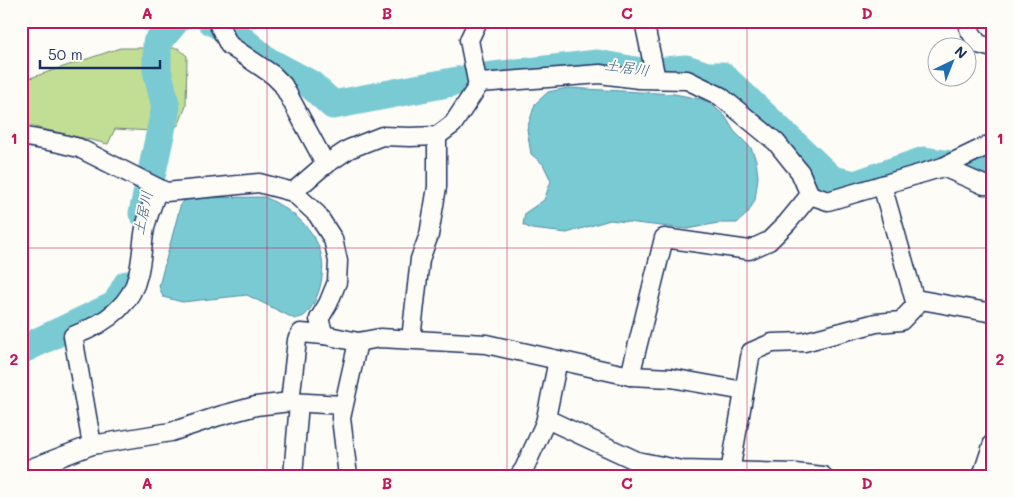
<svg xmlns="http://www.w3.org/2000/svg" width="1014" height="497" font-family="Mali,'Klee One',sans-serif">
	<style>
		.green { fill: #c2dd94; stroke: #6e8679 }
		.water { fill: #7acad4; stroke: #548ca5 }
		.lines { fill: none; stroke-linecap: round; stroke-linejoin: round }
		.river { stroke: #7acad4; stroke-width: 29 }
		.minor-casing { stroke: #1b2f5e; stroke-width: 21 }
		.minor { stroke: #fdfcf7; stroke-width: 18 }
		.grid { fill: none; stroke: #c2185b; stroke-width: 1; stroke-opacity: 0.55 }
		.labels { text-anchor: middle; stroke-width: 4; stroke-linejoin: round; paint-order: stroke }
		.water-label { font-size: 15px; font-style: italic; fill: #385e81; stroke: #fdfcf7 }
		.neatline { fill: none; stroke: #c2185b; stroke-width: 2 }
		.grid-label { font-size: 16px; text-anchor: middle; font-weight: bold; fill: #c2185b }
	</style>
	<rect width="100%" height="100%" fill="#fdfcf7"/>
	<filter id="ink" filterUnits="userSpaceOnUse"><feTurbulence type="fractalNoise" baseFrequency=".02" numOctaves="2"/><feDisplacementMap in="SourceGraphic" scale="10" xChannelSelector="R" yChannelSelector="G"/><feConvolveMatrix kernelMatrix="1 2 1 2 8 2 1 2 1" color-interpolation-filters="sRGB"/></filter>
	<g filter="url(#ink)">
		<!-- green -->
		<path class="green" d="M 120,48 L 178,48 L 187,56 L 186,106 L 179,124 L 168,135 L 152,131 L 115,129 L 108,144 L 21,124 L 21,81 Z"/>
		<!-- water -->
		<g class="water">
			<path d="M 568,88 L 674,94 L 701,99 L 712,105 L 725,116 L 734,131 L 751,148 L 756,160 L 758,177 L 755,200 L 748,213 L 737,223 L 718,223 L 687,229 L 610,220 L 567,233 L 532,229 L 523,225 L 525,213 L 544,200 L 551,181 L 543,164 L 531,154 L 527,129 L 535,104 L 548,92 Z"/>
			<path d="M 265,197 C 302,215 332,243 320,287 C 318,295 312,309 305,315 C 303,317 298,318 295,319 L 247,295 L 182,302 L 163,297 L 159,286 L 181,203 L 190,198 Z"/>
		</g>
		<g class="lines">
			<!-- river -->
			<g class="river">
				<path d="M 212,21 L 237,36 L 267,61 L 310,84 L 333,105 L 468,79 L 597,64 L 646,73 L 686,69 L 707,76 L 722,76 L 832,180 L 855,185 L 924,161 L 993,171"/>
				<path d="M 143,213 L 166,107 L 157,70 L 157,43 L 175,21"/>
				<path d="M 21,350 L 116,305 L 127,285"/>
			</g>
			<defs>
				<g id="minor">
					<path d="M 217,21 L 229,45 L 273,75 L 283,85 L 326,165"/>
					<path d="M 644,21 L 656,79"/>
					<path d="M 969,21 L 969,29 L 978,44 L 993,48"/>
					<path d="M 478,86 L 469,40 L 478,21"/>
					<path d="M 21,136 L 59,143 L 79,148 L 166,192 L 259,183 L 293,192 L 317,214 L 333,239 L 338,261 L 337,282 L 328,304 L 319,319 L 324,335 L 358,342 L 380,338 L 486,344 L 630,376 L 664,238 L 749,250 L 769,241 L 787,223 L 810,195"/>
					<path d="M 943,167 L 984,185 L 993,185"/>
					<path d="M 882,185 L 916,305"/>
					<path d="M 158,188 C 154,201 148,215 145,228 C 142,244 142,260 138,275 C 131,307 102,325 73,336 L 92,445 L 171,432 L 219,416 L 256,406 L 290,402 L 343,405"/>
					<path d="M 293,192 L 322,167 L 349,149 L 382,136 L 410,137 L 437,136 L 453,124 L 480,83 L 600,74 L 639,79 L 687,80 L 720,96 L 776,142 L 800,172 L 810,195"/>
					<path d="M 810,195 L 828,201 L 943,167 L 993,143"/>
					<path d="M 411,339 L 420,259 L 429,235 L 437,187 L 437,136"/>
					<path d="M 630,376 L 671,378 L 744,391"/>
					<path d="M 290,402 L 297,340 L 301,333 L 324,335"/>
					<path d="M 545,423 L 558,360"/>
					<path d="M 21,472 L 92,445"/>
					<path d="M 730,472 L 751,352 L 772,343 L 804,342 L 876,323 L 901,321 L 921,300 L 993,313"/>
					<path d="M 293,476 L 299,403"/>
					<path d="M 348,476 L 341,418 L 358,342"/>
					<path d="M 519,476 L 524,469 L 545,423 L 551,421 L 637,461 L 682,470 L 795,473 L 823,476"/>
					<path d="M 982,476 L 993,443"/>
				</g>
			</defs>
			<!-- minor casing -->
			<use href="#minor" class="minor-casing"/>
			<!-- minor -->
			<use href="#minor" class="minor"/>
		</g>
	</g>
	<!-- grid -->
	<path class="grid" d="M 267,21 L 267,476M 507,21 L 507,476M 747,21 L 747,476M 21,248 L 993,248"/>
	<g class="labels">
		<!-- water labels -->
		<g class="water-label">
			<text transform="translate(627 68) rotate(8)" y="5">土居川</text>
			<text transform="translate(143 213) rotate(-78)" y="5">土居川</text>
		</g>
	</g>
	<!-- margin -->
	<rect width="1014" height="497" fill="none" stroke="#fdfcf7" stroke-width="55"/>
	<!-- north arrow -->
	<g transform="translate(952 62) rotate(43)"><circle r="24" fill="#fdfcf7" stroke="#a3aaba"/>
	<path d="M0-4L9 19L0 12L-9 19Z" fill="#1f6fb2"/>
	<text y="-8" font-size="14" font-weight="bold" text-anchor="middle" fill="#1b2f5e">N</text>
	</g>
	<!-- scale -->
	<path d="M40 60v8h120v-8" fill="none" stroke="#1b2f5e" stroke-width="2.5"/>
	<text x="48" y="60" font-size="15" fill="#1b2f5e" stroke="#fdfcf7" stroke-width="4" paint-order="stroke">50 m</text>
	<rect x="28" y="28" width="958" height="442" class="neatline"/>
	<g class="grid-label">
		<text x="147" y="19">A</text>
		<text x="387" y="19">B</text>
		<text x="627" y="19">C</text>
		<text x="867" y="19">D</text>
		<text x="14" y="144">1</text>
		<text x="1000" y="144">1</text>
		<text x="14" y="365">2</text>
		<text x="1000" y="365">2</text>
		<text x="147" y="489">A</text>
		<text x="387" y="489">B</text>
		<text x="627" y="489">C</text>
		<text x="867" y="489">D</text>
	</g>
</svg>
